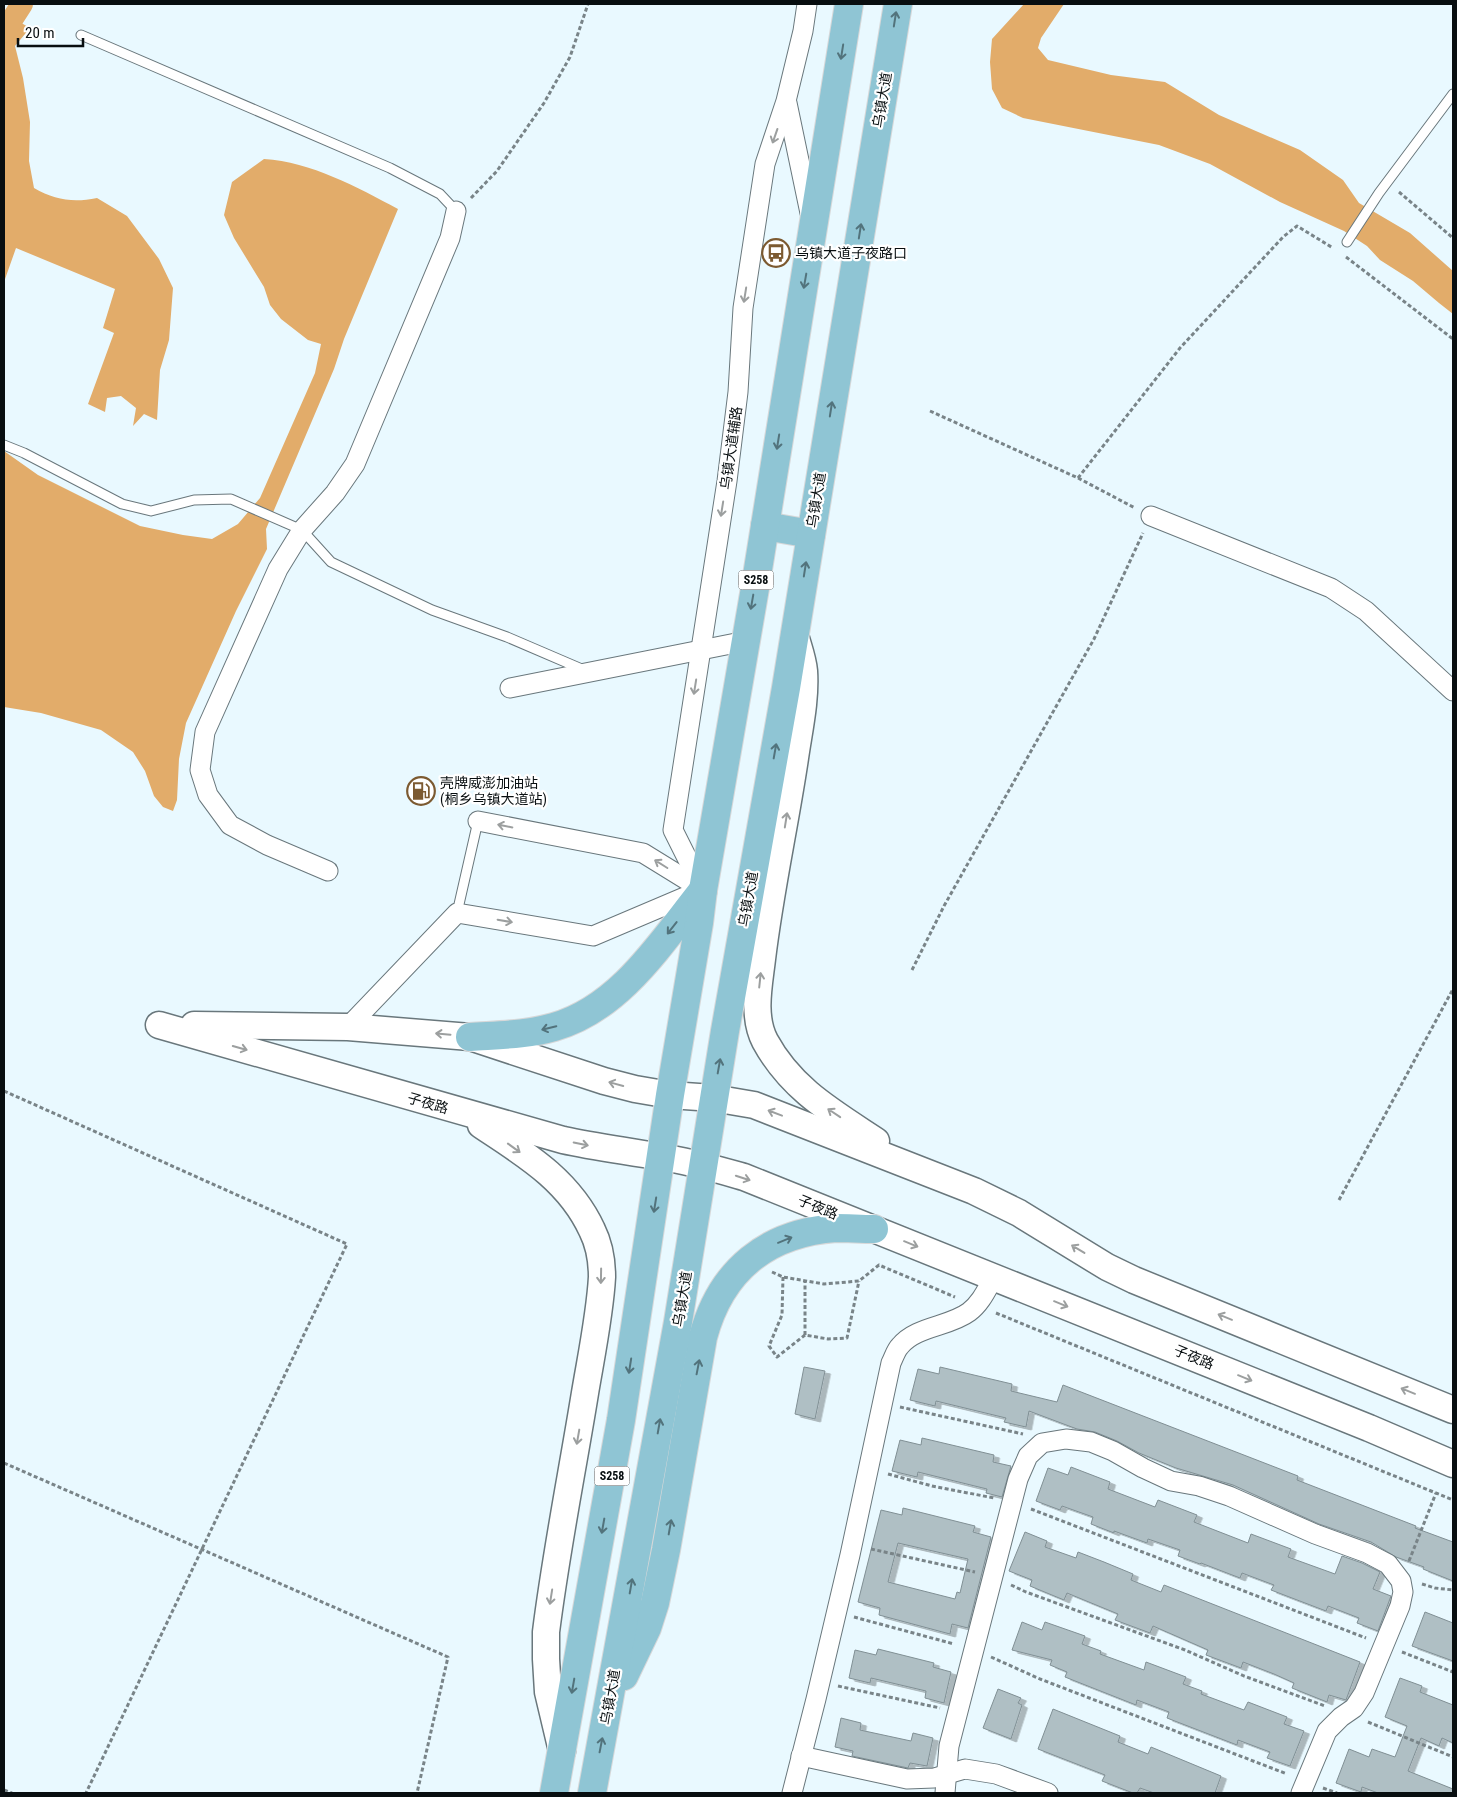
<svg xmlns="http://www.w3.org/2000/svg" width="1457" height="1797" font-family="'Roboto Condensed','Noto Sans SC',sans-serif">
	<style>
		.water { fill: #e2ac6a }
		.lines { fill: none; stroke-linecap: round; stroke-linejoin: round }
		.canal { stroke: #e2ac6a; stroke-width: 22 }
		.building { fill: #afbfc4; stroke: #808f94; fill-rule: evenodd; filter: url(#shadow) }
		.service-casing { stroke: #69777c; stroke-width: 11 }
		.minor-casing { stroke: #69777c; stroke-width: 21 }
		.secondary-casing { stroke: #69777c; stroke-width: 29 }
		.primary-casing { stroke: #d7d8d9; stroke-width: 30 }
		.path { stroke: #798488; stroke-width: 3; stroke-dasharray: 4 2.5; stroke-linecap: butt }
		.service { stroke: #fff; stroke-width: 9 }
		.minor { stroke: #fff; stroke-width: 19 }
		.secondary { stroke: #fff; stroke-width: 26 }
		.primary { stroke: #8fc5d4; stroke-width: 28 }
		.oneway { stroke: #52737c }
		.oneway2 { stroke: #9c9f9f }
		.labels { text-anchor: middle; stroke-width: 4.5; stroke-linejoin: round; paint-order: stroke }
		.shield { fill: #fff; stroke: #525658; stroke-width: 1 }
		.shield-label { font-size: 12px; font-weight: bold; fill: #080e10 }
		.street-label { font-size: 14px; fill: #080e10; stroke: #fff }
		.poi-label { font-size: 14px; fill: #080e10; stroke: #fff; text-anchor: start }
	</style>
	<defs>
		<filter id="shadow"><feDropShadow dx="5.5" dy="3" stdDeviation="0" flood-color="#0004"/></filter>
	</defs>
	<rect width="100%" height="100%" fill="#e9f9ff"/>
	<!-- water -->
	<g class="water">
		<path d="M 1024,4 L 1064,4 L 1041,38 L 1038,48 L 1048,60 L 1111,75 L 1165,82 L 1219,115 L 1300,150 L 1343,180 L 1359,203 L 1410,233 L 1453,271 L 1453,314 L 1439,303 L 1413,281 L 1380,260 L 1367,246 L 1344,231 L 1280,202 L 1210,164 L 1159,145 L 1023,118 L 1002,108 L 992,89 L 990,62 L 992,39 Z"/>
		<path d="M 4,13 L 30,28 L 15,46 L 23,78 L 30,122 L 29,161 L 34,188 C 55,200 73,203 97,198 L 127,216 L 159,259 L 173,288 L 169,340 L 160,370 L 157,420 L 144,414 L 133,426 L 136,408 L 121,396 L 107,398 L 105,412 L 88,404 L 114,333 L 103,328 L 115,289 L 16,248 L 4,282 Z"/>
		<path d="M 264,159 C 311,162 357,187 398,209 L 344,339 L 334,369 L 266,529 L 267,549 L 236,611 L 186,723 L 179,759 L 177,800 L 173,811 L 163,807 L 154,796 L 145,771 L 133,752 L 101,730 L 41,713 L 4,707 L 4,451 L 38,475 L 140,526 L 183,535 L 212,539 L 238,524 L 260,498 L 315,373 L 321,344 L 308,340 L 281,319 L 270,305 L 264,287 L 234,238 L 224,215 L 232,182 Z"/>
	</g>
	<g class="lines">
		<!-- canal -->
		<path class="canal" d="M 4,32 L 22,4"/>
	</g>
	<!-- building -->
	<g class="building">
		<path d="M 804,1367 L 825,1371 L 815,1419 L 795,1414 Z"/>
		<path d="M 940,1367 L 1012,1384 L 1011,1391 L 1057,1402 L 1063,1385 L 1298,1476 L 1297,1480 L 1416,1526 L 1415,1528 L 1453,1542 L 1453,1581 L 1423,1569 L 1424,1567 L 1396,1557 L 1371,1542 L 1319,1524 L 1233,1485 L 1176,1468 L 1139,1453 L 1117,1441 L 1095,1432 L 1077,1429 L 1029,1411 L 1026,1427 L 1004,1422 L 1006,1418 L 936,1401 L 935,1406 L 910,1400 L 918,1369 L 939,1374 Z"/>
		<path d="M 922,1438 L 994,1455 L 993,1462 L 1011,1466 L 1002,1497 L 986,1493 L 987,1489 L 918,1472 L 917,1477 L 892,1471 L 900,1440 L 921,1445 Z"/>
		<path d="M 1071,1467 L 1110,1482 L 1108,1489 L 1155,1507 L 1158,1500 L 1197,1515 L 1194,1522 L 1248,1543 L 1251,1534 L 1291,1549 L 1288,1557 L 1335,1574 L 1342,1556 L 1362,1563 L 1380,1572 L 1373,1589 L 1391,1596 L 1378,1631 L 1357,1623 L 1359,1618 L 1328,1606 L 1326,1611 L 1271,1590 L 1274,1585 L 1242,1573 L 1240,1578 L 1201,1563 L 1200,1564 L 1178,1556 L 1180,1550 L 1148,1539 L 1147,1543 L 1114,1531 L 1114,1533 L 1091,1524 L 1093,1517 L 1062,1506 L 1060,1510 L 1036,1501 L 1048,1468 L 1068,1475 Z"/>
		<path d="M 903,1508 L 975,1526 L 973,1532 L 991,1537 L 968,1628 L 952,1624 L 950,1634 L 879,1615 L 880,1608 L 858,1602 L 881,1510 L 902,1515 ZM 898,1543 L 968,1559 L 960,1593 L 957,1592 L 955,1599 L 888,1582 Z"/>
		<path d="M 1025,1532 L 1047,1541 L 1045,1547 L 1076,1558 L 1078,1552 L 1104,1562 L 1133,1574 L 1131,1580 L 1161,1592 L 1164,1585 L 1360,1662 L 1346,1700 L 1329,1695 L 1327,1702 L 1292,1688 L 1294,1683 L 1274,1674 L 1243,1662 L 1241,1668 L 1206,1655 L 1208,1650 L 1153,1626 L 1150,1633 L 1115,1620 L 1118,1614 L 1067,1593 L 1064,1600 L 1030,1586 L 1032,1580 L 1009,1571 Z"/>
		<path d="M 1425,1612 L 1453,1623 L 1453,1661 L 1412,1646 Z"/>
		<path d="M 1022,1622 L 1042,1630 L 1045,1622 L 1085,1636 L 1082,1644 L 1101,1651 L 1100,1654 L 1144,1670 L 1146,1662 L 1186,1677 L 1183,1684 L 1202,1691 L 1201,1694 L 1244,1710 L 1248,1702 L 1287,1717 L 1284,1724 L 1304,1731 L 1290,1766 L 1267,1758 L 1270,1752 L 1238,1740 L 1237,1745 L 1167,1718 L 1169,1712 L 1137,1700 L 1136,1705 L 1065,1677 L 1067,1672 L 1050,1665 L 1052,1660 L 1012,1650 Z"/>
		<path d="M 878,1649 L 934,1663 L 933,1667 L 951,1672 L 944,1703 L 925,1698 L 926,1691 L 871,1678 L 870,1683 L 849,1678 L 855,1650 L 876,1655 Z"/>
		<path d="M 1400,1678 L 1422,1686 L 1420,1692 L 1453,1705 L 1453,1743 L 1442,1738 L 1439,1746 L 1421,1738 L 1408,1771 L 1453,1789 L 1453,1793 L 1378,1793 L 1362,1787 L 1361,1792 L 1336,1783 L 1349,1749 L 1369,1757 L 1372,1749 L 1395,1757 L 1407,1726 L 1385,1717 Z"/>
		<path d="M 998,1689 L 1021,1698 L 1018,1703 L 1022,1705 L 1011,1739 L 983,1728 Z"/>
		<path d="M 1053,1709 L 1120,1736 L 1118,1742 L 1148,1754 L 1151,1747 L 1221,1776 L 1215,1793 L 1154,1793 L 1140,1788 L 1137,1793 L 1133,1793 L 1102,1781 L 1105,1775 L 1038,1749 Z"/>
		<path d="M 841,1718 L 861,1723 L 860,1730 L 911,1741 L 913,1733 L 933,1738 L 927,1766 L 910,1763 L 908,1768 L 852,1756 L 853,1751 L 835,1747 Z"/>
	</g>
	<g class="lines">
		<defs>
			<g id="service">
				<path d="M 81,35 L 390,168 L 440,194 L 456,211"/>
				<path d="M 1347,242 L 1379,193 L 1453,94"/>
				<path d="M 4,445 L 24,453 L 122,504 L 151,511 L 194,500 L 231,499 L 302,530 L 331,562 L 432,610 L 507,637 L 584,670"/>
				<path d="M 457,913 L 478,821"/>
			</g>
			<g id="minor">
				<path d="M 787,103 L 810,213"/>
				<path d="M 1151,516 L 1331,588 L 1366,611 L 1453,691"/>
				<path d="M 510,688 L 746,641"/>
				<path d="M 478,821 L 643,853 L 703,890"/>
				<path d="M 328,871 L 267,845 L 230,825 L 208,795 L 200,770 L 205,732 L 278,569 L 302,530 L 335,493 L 355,464 L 450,238 L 456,211"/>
				<path d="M 703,890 L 673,830 L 727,481 L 738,392 L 743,308 L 765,164 L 786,101 L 803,31 L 807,4"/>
				<path d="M 348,1027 L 457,913 L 593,936 L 699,891"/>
				<path d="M 801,1756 L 907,1779 L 934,1778 L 965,1769 L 996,1774 L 1048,1793"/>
				<path d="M 792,1793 L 816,1699 L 850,1555 L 891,1363 C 894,1357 896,1350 900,1346 C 916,1326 949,1327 969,1312 C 981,1303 987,1289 994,1277"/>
				<path d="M 945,1793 L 949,1746 L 1018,1479 L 1028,1456 L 1042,1443 L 1066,1439 L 1091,1442 L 1113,1451 L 1143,1468 L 1171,1481 L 1199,1486 L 1229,1496 L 1315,1534 L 1367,1553 L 1388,1564 L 1401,1581 L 1403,1592 L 1400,1606 L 1364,1693 L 1354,1708 L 1341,1717 L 1327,1731 L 1301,1793"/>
			</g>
			<g id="secondary">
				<path d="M 795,635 C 798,646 803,659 804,671 C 806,700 799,730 795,758 C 785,825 770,892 762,959 C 759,985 752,1016 765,1041 C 791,1089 832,1112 876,1141"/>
				<path d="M 159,1025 L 563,1140 C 595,1147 628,1151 661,1157 C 689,1161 716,1169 744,1177 L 1369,1428 L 1453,1464"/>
				<path d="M 194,1025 L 348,1027 L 470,1037 L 604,1081 L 635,1089 L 670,1095 L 713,1098 L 754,1105 L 974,1191 L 1019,1213 L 1107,1267 L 1134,1280 L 1453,1410"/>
				<path d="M 481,1125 C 525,1154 569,1180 592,1230 C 599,1244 602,1261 602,1277 C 600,1314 591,1357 585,1393 C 572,1473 556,1552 546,1632 L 546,1659 L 548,1692 L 562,1751"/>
			</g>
			<g id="primary">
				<path d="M 765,526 L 811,534"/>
				<path d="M 470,1037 C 498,1035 527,1035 554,1027 C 621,1008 662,941 703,890"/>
				<path d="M 624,1676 L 647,1628 L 655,1603 L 666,1550 L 703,1337 C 721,1270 767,1233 836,1228 C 848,1228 861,1229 874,1229"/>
				<path d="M 554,1793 L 621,1420 L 670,1095 L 699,923 L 703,890 L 755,588 L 849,4"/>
				<path d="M 592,1793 L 678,1322 L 725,1031 L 786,688 L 898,4"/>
			</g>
		</defs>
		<!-- service casing -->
		<use href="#service" class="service-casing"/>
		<!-- minor casing -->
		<use href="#minor" class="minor-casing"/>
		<!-- secondary casing -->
		<use href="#secondary" class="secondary-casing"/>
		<!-- primary casing -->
		<use href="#primary" class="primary-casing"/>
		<!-- path -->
		<g class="path">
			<path d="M 1399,192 L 1453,238"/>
			<path d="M 471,198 L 497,171 L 544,103 L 570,57 L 588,4"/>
			<path d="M 1346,257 L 1453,339"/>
			<path d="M 930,411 L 1078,478 L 1135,508"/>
			<path d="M 1078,478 L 1180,348 L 1283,237 L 1297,226 L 1333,248"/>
			<path d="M 912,970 L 944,906 L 1094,639 L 1143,533"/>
			<path d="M 4,1091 L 347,1244 L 86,1793"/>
			<path d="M 1339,1200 L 1453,989"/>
			<path d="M 772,1272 L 783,1277 L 824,1284 L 859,1281 L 879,1265 L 955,1297"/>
			<path d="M 783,1277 L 782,1315 L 769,1346 L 777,1357 L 805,1335 L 828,1339 L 847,1338 L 859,1281"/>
			<path d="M 996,1313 L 1453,1500"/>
			<path d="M 805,1335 L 805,1281"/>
			<path d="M 900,1407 L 1023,1434"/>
			<path d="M 4,1463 L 448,1657 L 417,1793"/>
			<path d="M 888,1474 L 932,1486 L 994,1498"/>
			<path d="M 1031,1509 L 1366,1638"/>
			<path d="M 871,1549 L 975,1572"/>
			<path d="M 1409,1561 L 1436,1493"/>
			<path d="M 1422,1584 L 1435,1588 L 1453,1590"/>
			<path d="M 1011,1585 L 1026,1592 L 1185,1650 L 1244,1676 L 1325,1706"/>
			<path d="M 854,1617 L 954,1644"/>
			<path d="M 1402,1652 L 1453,1672"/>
			<path d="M 991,1657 L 1040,1679 L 1287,1774"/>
			<path d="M 838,1686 L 940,1708"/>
			<path d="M 1368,1722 L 1453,1757"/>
			<path d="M 1323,1788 L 1337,1793"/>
			<path d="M 4,1790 L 12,1793"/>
		</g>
		<!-- service -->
		<use href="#service" class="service"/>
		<!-- minor -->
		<use href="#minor" class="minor"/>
		<!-- secondary -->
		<use href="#secondary" class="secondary"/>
		<!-- primary -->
		<use href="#primary" class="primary"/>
	</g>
	<!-- one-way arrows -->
	<defs><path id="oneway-shaft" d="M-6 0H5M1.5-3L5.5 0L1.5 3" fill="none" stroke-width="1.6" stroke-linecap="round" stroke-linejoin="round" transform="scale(1.25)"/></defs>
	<g class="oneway">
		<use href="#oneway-shaft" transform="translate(895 19) rotate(-81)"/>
		<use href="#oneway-shaft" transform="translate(842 52) rotate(99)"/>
		<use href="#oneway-shaft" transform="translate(860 231) rotate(-81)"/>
		<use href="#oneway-shaft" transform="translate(805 281) rotate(100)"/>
		<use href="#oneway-shaft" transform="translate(831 409) rotate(-81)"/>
		<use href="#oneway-shaft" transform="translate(778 442) rotate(99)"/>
		<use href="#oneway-shaft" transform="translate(805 569) rotate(-81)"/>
		<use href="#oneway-shaft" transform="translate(752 602) rotate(100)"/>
		<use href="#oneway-shaft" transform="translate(775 751) rotate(-80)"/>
		<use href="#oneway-shaft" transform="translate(672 928) rotate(128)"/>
		<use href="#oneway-shaft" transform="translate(549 1028) rotate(167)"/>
		<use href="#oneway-shaft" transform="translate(719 1066) rotate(-80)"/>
		<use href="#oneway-shaft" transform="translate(655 1205) rotate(99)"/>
		<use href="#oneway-shaft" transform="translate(785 1240) rotate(-22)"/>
		<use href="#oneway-shaft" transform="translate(630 1366) rotate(99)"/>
		<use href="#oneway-shaft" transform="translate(698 1367) rotate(-79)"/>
		<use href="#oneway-shaft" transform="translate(659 1426) rotate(-80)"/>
		<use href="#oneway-shaft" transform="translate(603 1526) rotate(100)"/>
		<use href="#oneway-shaft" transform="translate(670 1527) rotate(-80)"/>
		<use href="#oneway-shaft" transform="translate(631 1586) rotate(-80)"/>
		<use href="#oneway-shaft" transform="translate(573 1686) rotate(100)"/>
		<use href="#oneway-shaft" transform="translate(601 1745) rotate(-79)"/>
	</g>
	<g class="oneway2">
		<use href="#oneway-shaft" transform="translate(775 136) rotate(109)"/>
		<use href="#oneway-shaft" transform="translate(745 295) rotate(99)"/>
		<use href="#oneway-shaft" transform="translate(722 509) rotate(99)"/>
		<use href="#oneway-shaft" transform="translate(695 687) rotate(99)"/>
		<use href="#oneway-shaft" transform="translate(786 820) rotate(-81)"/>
		<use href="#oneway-shaft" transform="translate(505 826) rotate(-169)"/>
		<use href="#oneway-shaft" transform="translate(661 864) rotate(-148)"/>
		<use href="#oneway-shaft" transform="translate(505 921) rotate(10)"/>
		<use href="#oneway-shaft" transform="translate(760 980) rotate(-84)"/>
		<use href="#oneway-shaft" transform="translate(443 1034) rotate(-175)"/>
		<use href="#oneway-shaft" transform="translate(240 1048) rotate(16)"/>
		<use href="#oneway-shaft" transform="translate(616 1084) rotate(-165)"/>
		<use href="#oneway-shaft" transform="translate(775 1113) rotate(-159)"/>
		<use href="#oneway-shaft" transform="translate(834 1113) rotate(-146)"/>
		<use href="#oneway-shaft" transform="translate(581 1144) rotate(12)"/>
		<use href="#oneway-shaft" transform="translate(514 1148) rotate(36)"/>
		<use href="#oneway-shaft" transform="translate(743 1178) rotate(18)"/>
		<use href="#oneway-shaft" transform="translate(911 1244) rotate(22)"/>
		<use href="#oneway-shaft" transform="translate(1078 1249) rotate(-149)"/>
		<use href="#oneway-shaft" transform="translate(601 1276) rotate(91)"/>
		<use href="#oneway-shaft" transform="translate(1061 1304) rotate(22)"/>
		<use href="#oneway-shaft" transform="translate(1225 1317) rotate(-158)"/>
		<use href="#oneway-shaft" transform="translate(1245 1378) rotate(22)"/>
		<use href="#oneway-shaft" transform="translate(1408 1391) rotate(-158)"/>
		<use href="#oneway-shaft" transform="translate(578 1437) rotate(100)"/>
		<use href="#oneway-shaft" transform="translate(551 1597) rotate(99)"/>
	</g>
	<!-- icons -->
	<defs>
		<symbol id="bus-ring" viewBox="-11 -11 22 22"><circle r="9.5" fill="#fff" stroke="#7c5a31" stroke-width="1.5"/><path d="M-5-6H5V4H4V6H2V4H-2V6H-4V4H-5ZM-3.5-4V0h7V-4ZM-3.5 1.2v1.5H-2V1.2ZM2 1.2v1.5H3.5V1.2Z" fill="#7c5a31"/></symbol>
		<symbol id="fuel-ring" viewBox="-11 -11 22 22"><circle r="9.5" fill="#fff" stroke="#7c5a31" stroke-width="1.5"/><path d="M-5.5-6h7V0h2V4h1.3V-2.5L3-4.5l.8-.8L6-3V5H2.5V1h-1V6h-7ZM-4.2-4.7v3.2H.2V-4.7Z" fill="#7c5a31"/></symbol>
	</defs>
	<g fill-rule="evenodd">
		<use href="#bus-ring" x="760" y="237" width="32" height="32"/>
		<use href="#fuel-ring" x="405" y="775" width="32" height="32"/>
	</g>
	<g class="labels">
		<!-- shield labels -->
		<g class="shield">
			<rect x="738.5" y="570.5" width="35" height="19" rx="4"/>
			<rect x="594.5" y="1466.5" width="35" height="19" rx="4"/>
		</g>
		<g class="shield-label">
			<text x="756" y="584">S258</text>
			<text x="612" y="1480">S258</text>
		</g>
		<!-- street labels -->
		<g class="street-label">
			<text transform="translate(882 100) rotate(-81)" y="5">乌镇大道</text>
			<text transform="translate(731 448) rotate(-82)" y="5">乌镇大道辅路</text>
			<text transform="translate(816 500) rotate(-81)" y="5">乌镇大道</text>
			<text transform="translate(748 899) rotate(-80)" y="5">乌镇大道</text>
			<text transform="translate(428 1103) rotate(16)" y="5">子夜路</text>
			<text transform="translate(818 1207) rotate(22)" y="5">子夜路</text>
			<text transform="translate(682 1299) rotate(-81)" y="5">乌镇大道</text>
			<text transform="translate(1194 1357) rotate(22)" y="5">子夜路</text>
			<text transform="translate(610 1697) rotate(-80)" y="5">乌镇大道</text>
		</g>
		<!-- poi labels -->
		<g class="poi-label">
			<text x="795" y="258">乌镇大道子夜路口</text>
			<text x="440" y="788">壳牌威澎加油站<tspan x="440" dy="16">(桐乡乌镇大道站)</tspan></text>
		</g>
	</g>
	<!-- border -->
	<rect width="1457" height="1797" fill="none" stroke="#080e10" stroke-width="10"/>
	<!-- scale -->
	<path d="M18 38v8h65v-8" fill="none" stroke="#080e10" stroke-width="2.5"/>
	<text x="25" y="38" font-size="15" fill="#080e10" stroke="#ffffff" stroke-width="4" paint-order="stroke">20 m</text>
</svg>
